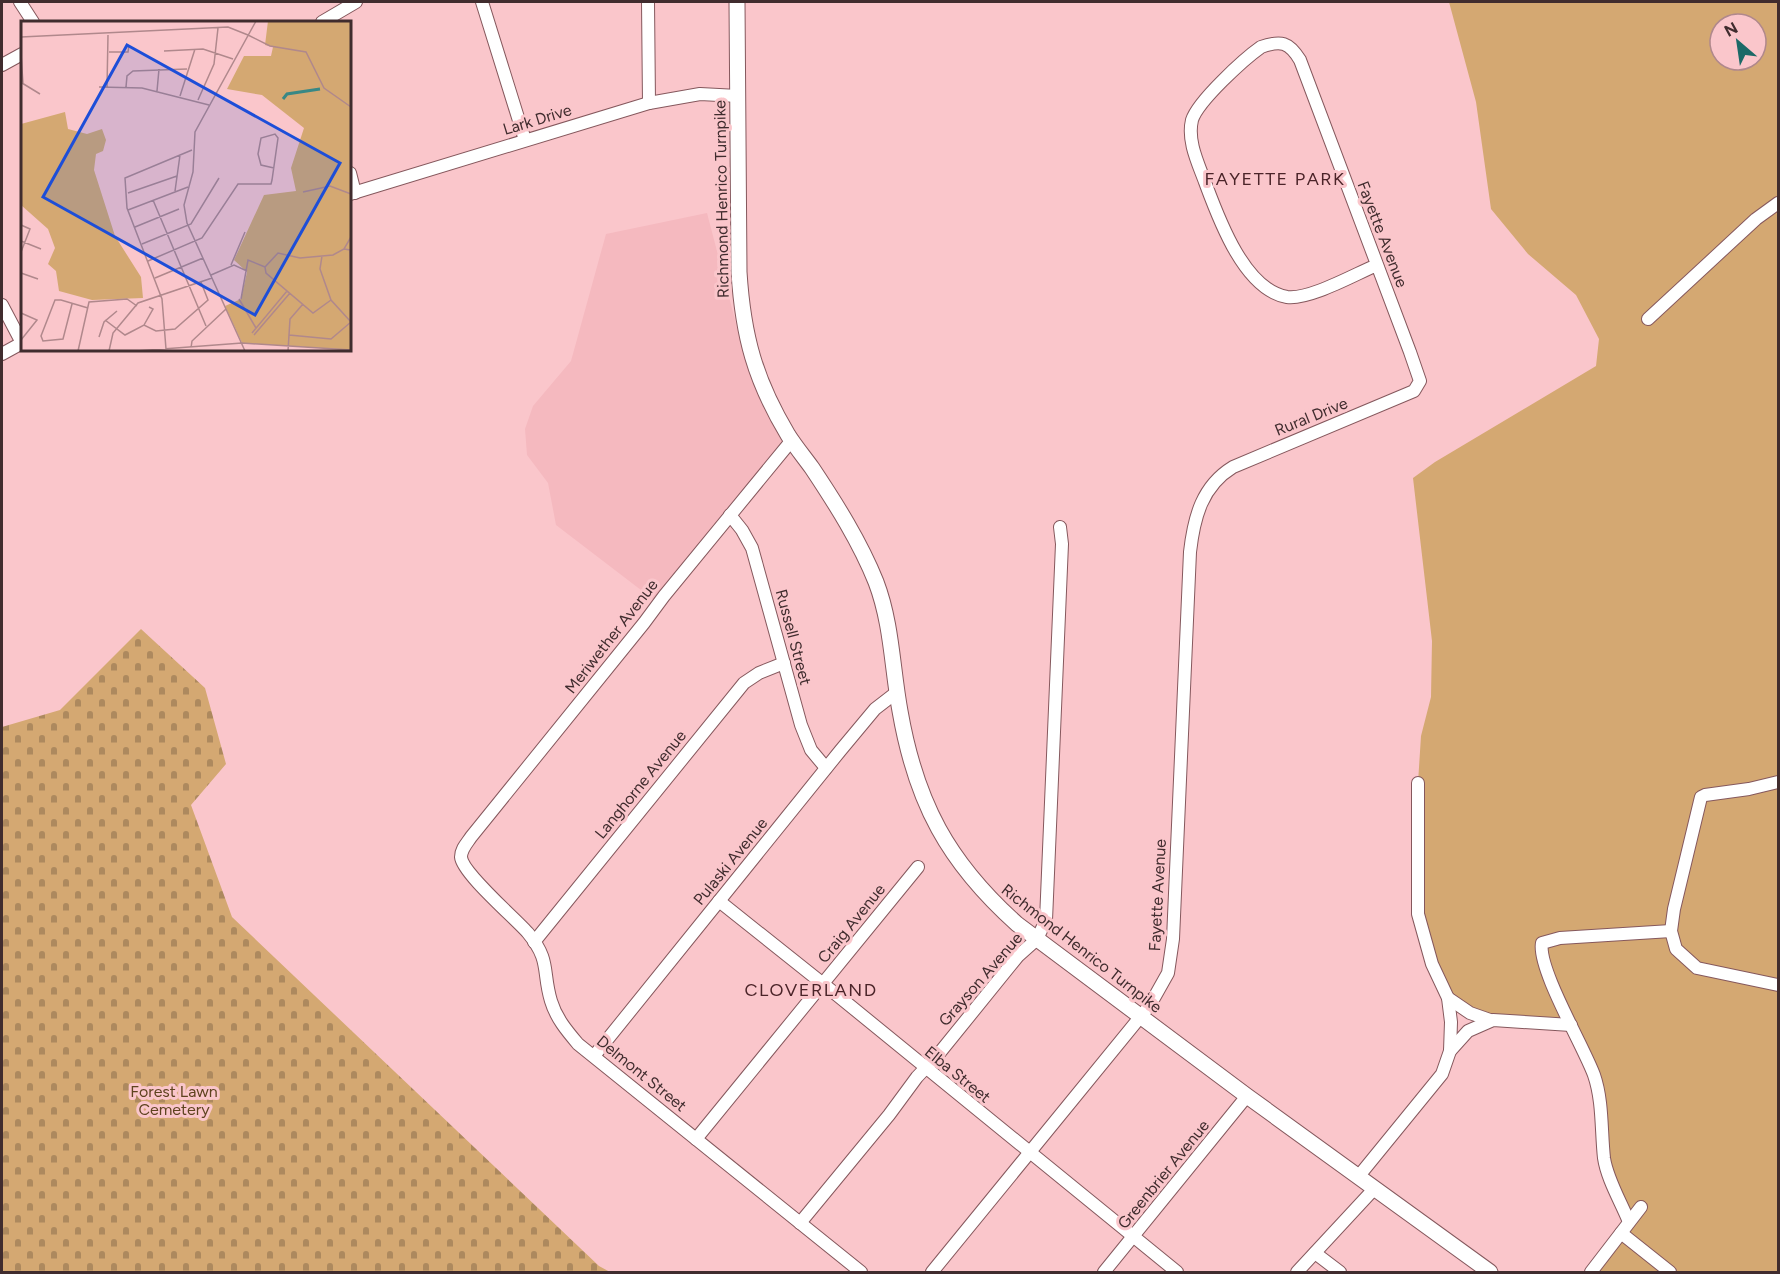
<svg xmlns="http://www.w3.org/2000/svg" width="1780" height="1274" font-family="Figtree,sans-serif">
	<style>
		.built { fill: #f5b9bf }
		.cemetery { fill: url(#cemetery-stones) }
		.pitch { fill: #d4a872; fill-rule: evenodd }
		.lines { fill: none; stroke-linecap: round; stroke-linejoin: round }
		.minor-casing { stroke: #85585d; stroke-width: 14 }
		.major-casing { stroke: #85585d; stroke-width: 17 }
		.minor { stroke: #fff; stroke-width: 12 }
		.major { stroke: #fff; stroke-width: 15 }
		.labels { text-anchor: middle; stroke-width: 6; stroke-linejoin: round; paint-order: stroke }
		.street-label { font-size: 16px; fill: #402c2e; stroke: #fac6cb }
		.park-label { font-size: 16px; fill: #5e431f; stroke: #fac6cb }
		.neighbourhood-label { font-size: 18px; letter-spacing: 1.5px; fill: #4b2429; stroke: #fac6cb }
		.inset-river { fill: none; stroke: #388885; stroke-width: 3 }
		.inset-road { fill: none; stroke: #b0888c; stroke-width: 1.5 }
		.view { fill: #1d4ed8; fill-opacity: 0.15; stroke: #1d4ed8; stroke-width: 3 }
		.inset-edge { fill: none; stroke: #402c2e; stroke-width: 3 }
	</style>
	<defs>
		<pattern id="cemetery-stones" width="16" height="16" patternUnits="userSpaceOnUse" patternTransform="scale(1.5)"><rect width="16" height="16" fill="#d4a872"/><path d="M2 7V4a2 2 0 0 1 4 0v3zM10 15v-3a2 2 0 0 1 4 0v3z" fill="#ad895e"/></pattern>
	</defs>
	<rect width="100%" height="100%" fill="#fac6cb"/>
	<!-- built -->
	<path class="built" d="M 707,213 L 745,358 L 782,442 L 654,600 L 556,525 L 548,483 L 527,455 L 525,429 L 533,406 L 571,361 L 606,234 Z"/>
	<!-- cemetery -->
	<path class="cemetery" d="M 141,629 L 205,688 L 226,764 L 191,805 L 232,917 L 599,1266 L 610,1272 L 2,1272 L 2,727 L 60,710 Z"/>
	<!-- pitch -->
	<path class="pitch" d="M 1449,2 L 1778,2 L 1778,1272 L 1591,1272 L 1629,1222 L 1611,1179 L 1600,1107 L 1571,1025 L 1493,1020 L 1448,998 L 1424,941 L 1418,783 L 1421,736 L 1431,697 L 1432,641 L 1413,478 L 1435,462 L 1596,366 L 1599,339 L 1576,295 L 1528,254 L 1491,209 L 1476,102 ZM 1720,24 L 1756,24 L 1756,60 L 1720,60 Z"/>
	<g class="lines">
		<defs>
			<g id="minor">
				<path d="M 20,2 L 33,22"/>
				<path d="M 482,2 L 525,140"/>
				<path d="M 648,2 L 649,103"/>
				<path d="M 322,22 L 356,2"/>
				<path d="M 2,65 L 22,54"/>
				<path d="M 350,173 L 355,193"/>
				<path d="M 350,194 L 649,103 L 700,94 L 738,96"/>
				<path d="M 2,305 L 22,343 L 2,354"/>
				<path d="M 1648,319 L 1756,219 L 1778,203"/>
				<path d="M 792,440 L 664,596 L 644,623 L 471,837 C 467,843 461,849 461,857 C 462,873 516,919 528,933 C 551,961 542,971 551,1001 C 556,1018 567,1031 578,1044 L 861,1272"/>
				<path d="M 730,515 L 742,530 L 752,548 L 801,725 L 811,750 L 826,768"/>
				<path d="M 1778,782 L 1749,789 L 1705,795 L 1701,797 L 1674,909 L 1671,931 L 1676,949 L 1697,968 L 1778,985"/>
				<path d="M 1418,783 L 1418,914 L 1432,964 L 1448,998 L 1451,1022 L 1450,1051"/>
				<path d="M 719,901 L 837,995 L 1177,1272"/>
				<path d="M 534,942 L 744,683 L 759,673 L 784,663"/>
				<path d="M 1448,998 L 1470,1013 L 1490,1020"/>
				<path d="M 594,1056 L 840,751 L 875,709 L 897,692"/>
				<path d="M 696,1139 L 918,867"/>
				<path d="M 1358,1177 L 1442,1074 L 1450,1051 L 1468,1031 L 1493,1020 L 1571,1025"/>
				<path d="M 1629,1222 C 1621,1202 1607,1179 1604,1158 C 1601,1131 1603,1101 1594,1075 C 1584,1047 1537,968 1542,943 L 1560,938 L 1671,931"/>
				<path d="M 800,1223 L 889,1115 L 917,1077 L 937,1056 L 1018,956 L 1037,939 L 1046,920 L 1062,544 L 1060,527"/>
				<path d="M 1621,1233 L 1670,1272"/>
				<path d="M 1315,1253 L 1340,1272"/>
				<path d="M 932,1272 L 1150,1005 L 1168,973 L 1173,939 L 1190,552 C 1194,517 1202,486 1233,467 L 1414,391 L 1420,381 L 1410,352 L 1300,60 C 1289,42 1281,40 1261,47 C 1244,59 1198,101 1192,120 C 1187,141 1198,163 1205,182 C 1218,217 1244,290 1287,297 C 1310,300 1355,274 1377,265"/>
				<path d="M 1104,1272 L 1247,1096"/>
				<path d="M 1297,1272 L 1374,1189"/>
				<path d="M 1591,1272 L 1641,1207"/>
			</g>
			<path id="major" d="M 737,2 L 739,272 C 743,336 755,380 788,435 C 795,446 804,457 812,468 C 836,504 860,542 876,582 C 892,624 892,668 900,711 C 916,803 948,862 1017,924 L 1247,1096 L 1490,1272"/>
		</defs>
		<!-- minor casing -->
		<use href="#minor" class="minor-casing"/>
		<!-- major casing -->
		<use href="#major" class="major-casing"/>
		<!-- minor -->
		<use href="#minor" class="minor"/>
		<!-- major -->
		<use href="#major" class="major"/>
	</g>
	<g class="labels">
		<!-- street labels -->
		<g class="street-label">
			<text transform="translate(537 119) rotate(-17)" y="6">Lark Drive</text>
			<text transform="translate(721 199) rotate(-91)" y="6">Richmond Henrico Turnpike</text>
			<text transform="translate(1383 234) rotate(69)" y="6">Fayette Avenue</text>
			<text transform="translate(1311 416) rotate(-22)" y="6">Rural Drive</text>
			<text transform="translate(611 636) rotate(-52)" y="6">Meriwether Avenue</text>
			<text transform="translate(794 637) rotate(75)" y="6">Russell Street</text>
			<text transform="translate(640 784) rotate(-51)" y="6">Langhorne Avenue</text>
			<text transform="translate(730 861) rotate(-51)" y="6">Pulaski Avenue</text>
			<text transform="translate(1157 895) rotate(-87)" y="6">Fayette Avenue</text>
			<text transform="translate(851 923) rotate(-51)" y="6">Craig Avenue</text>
			<text transform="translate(1082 948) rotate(38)" y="6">Richmond Henrico Turnpike</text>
			<text transform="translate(980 979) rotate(-49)" y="6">Grayson Avenue</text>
			<text transform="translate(642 1073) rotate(39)" y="6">Delmont Street</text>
			<text transform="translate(958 1074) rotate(39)" y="6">Elba Street</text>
			<text transform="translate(1163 1174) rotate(-51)" y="6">Greenbrier Avenue</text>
		</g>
		<!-- park labels -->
		<g class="park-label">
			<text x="174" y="1097">Forest Lawn<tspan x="174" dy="18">Cemetery</tspan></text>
		</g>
		<!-- neighbourhood labels -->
		<g class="neighbourhood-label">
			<text x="1275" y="185">FAYETTE PARK</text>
			<text x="811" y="996">CLOVERLAND</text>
		</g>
	</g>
	<!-- overview -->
	<g transform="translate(21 21)">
		<rect width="330" height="330" fill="#fac6cb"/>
		<path d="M 44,91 L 47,108 L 66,113 L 81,108 L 85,119 L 82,130 L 75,133 L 73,149 L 94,215 L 120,256 L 122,277 L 71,279 L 38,270 L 35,250 L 27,243 L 34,227 L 27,208 L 0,184 L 0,103 Z" fill="#d4a872"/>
		<path d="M 247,0 L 330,0 L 330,329 L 221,322 L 204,285 L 220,278 L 226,251 L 213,239 L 243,174 L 275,170 L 270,147 L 283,107 L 241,74 L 206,68 L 223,35 L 250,35 L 252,26 L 244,24 Z" fill="#d4a872"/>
		<path class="inset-river" d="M 262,78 L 266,73 L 299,68"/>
		<path class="inset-road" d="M 227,14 L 249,25 L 285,31 L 303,67 L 330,86M 0,16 L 207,6 L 227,14M 143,30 L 182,28 L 212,38M 88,31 L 107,31 L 108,24M 0,33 L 2,63M 1,62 L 19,73M 78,66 L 121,67 L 188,84M 86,66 L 87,14M 105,66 L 106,55 L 112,50 L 166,48M 136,70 L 138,48M 159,75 L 174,28M 177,79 L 193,43 L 197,7M 154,170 L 159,134M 282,171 L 309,165 L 330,173M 107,172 L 156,155M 132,179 L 185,305M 107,189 L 167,166M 0,204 L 9,208 L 0,231M 114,206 L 158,188M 0,220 L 20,228M 121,223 L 170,203 L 198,157M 301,235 L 299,248 L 310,279 L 330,301M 127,240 L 181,217 L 217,163 L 250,163 L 251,159 L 257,117 L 254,113 L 240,117 L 237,133 L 240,144 L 253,147M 210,244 L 224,211M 0,252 L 17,258M 190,254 L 213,244 L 226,250M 134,257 L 182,237M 218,278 L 235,307M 220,278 L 227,239 L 244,246M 310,279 L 292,292 L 245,252 L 244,246 L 257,232 L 279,237 L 312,234 L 323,228 L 330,216M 51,283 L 42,318 L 22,320 L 20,315 L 34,279 L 40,279 L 67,287M 0,292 L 16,299 L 0,319M 84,299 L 104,314 L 123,304 L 135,310 L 154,308 L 187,279 L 180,261M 123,304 L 132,288 L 128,286M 231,312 L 266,270M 233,314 L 269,272M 268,314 L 310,318 L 330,301 L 329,229 L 323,228M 78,316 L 83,301 L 96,290M 170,327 L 171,320 L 205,288M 145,328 L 141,278 L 106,187 L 104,157 L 171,129M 57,330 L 68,281 L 106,278 L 116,285M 88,330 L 92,312 L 117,282 L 191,257M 115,330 L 221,322 L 330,329M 224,330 L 166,202 L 163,184 L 172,151 L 174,111 L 235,0M 267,330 L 269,298 L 282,283"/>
		<path class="view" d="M 106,24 L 319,142 L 234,294 L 22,176 Z"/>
		<rect width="330" height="330" class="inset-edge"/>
	</g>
	<!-- border -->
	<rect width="1780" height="1274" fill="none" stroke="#402c2e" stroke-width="6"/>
	<!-- north arrow -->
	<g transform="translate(1738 42) rotate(331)"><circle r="28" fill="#fac6cb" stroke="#b0888c" stroke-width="1.5"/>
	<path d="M0-4.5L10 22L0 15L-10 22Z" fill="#1c6967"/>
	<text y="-9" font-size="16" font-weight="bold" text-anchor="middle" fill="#402c2e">N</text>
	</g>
</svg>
